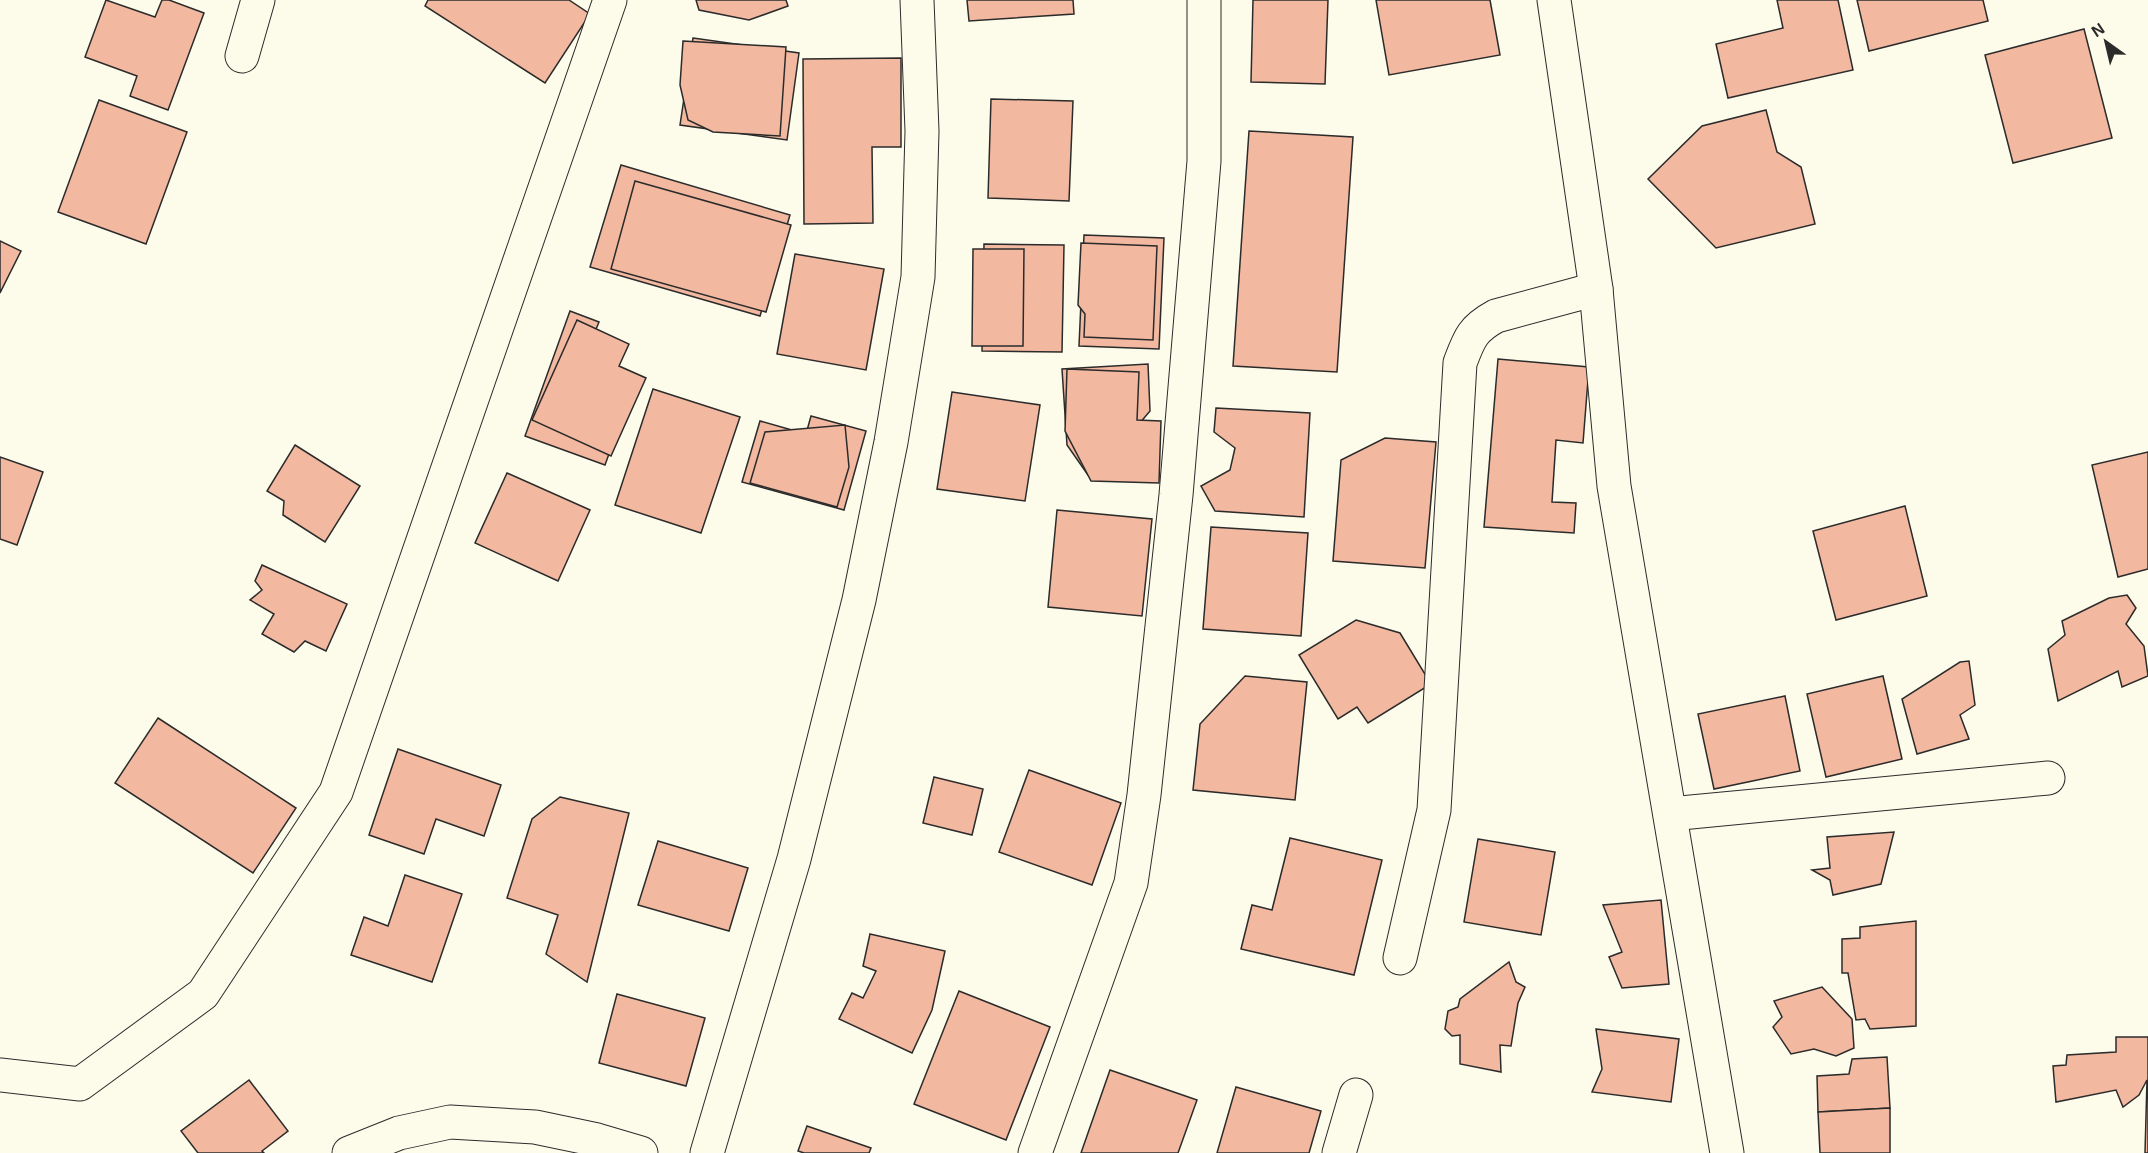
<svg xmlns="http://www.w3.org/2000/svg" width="2148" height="1153" font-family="Helvetica,sans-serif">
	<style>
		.building { fill: #f2b8a0; stroke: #2b2b2b; stroke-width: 1.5 }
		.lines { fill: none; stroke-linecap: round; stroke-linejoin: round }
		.minor-casing { stroke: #2b2b2b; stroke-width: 35 }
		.minor { stroke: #fdfbea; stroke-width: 33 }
	</style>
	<rect width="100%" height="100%" fill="#fdfbea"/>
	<!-- building -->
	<g class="building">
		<path d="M 106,0 L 155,17 L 162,0 L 169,0 L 204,13 L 168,110 L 130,96 L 137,76 L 85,57 Z"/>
		<path d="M 428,0 L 569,0 L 590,14 L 545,83 L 425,6 Z"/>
		<path d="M 696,0 L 786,0 L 788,6 L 749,20 L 699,10 Z"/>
		<path d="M 967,0 L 1073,0 L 1074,14 L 969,21 Z"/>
		<path d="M 1253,0 L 1328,0 L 1325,84 L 1251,82 Z"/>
		<path d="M 1376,0 L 1490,0 L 1500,55 L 1389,75 Z"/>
		<path d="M 1777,0 L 1838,0 L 1853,70 L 1728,98 L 1716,44 L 1783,28 Z"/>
		<path d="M 1857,0 L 1983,0 L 1988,21 L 1869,51 Z"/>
		<path d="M 2084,29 L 2112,138 L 2013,163 L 1985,55 Z"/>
		<path d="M 693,38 L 799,53 L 787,140 L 680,125 Z"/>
		<path d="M 683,41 L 786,47 L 780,136 L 713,132 L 688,120 L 680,85 Z"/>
		<path d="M 901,58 L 901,147 L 872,147 L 873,223 L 804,224 L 803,59 Z"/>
		<path d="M 991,99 L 1073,101 L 1069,201 L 988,198 Z"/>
		<path d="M 99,100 L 187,132 L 146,244 L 58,212 Z"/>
		<path d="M 1766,110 L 1777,152 L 1801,167 L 1815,224 L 1716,248 L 1648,179 L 1702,126 Z"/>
		<path d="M 1249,131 L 1353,137 L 1337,372 L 1233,366 Z"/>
		<path d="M 621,165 L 790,215 L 760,316 L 590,267 Z"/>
		<path d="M 635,181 L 791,225 L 766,312 L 611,269 Z"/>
		<path d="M 1084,235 L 1164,238 L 1159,349 L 1079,346 Z"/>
		<path d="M 0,241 L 21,251 L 0,293 Z"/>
		<path d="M 1081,243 L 1157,246 L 1153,340 L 1084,337 L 1085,314 L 1078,305 Z"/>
		<path d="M 984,244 L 1064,245 L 1062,352 L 982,351 Z"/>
		<path d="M 973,249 L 1024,249 L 1023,346 L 972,346 Z"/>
		<path d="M 795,254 L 884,269 L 866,370 L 777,354 Z"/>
		<path d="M 570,311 L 599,322 L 592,339 L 617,347 L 606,377 L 633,387 L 605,465 L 525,436 Z"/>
		<path d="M 577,320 L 629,344 L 619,366 L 646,378 L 611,456 L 532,420 Z"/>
		<path d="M 1498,359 L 1589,367 L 1583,443 L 1556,440 L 1552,502 L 1576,503 L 1574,533 L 1484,527 Z"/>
		<path d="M 1148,364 L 1150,411 L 1139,424 L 1151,435 L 1146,481 L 1088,475 L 1067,445 L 1062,369 Z"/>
		<path d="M 1067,369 L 1139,372 L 1137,420 L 1161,421 L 1159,483 L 1091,481 L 1065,431 Z"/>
		<path d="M 653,389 L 740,417 L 701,533 L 615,505 Z"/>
		<path d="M 952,392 L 1040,405 L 1025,501 L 937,489 Z"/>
		<path d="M 1216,408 L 1310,413 L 1304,517 L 1215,511 L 1201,486 L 1230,470 L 1235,448 L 1214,432 Z"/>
		<path d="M 811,416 L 866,431 L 844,510 L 742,482 L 760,421 L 806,434 Z"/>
		<path d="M 845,425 L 849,467 L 837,507 L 750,483 L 765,432 Z"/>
		<path d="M 1385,438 L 1436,442 L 1425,568 L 1333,561 L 1341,460 Z"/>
		<path d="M 295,445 L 360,486 L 325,542 L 283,515 L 284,501 L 267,491 Z"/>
		<path d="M 2148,452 L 2148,569 L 2118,577 L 2092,465 Z"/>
		<path d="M 0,457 L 43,472 L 17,545 L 0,539 Z"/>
		<path d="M 507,473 L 590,510 L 558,581 L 475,543 Z"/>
		<path d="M 1905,506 L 1927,596 L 1836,620 L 1813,531 Z"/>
		<path d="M 1057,510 L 1152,519 L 1142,616 L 1048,607 Z"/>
		<path d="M 1211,527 L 1308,533 L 1301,636 L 1203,629 Z"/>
		<path d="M 262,565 L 347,604 L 326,651 L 305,641 L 294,652 L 262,634 L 274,614 L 250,600 L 262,590 L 255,581 Z"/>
		<path d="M 2127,595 L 2136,608 L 2126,624 L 2144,646 L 2148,676 L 2122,687 L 2118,671 L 2058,701 L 2048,649 L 2065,635 L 2062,621 L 2109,598 Z"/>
		<path d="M 1356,620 L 1400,633 L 1431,684 L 1368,723 L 1357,707 L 1338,719 L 1299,655 Z"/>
		<path d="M 1969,661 L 1975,705 L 1960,715 L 1969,739 L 1917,754 L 1902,699 L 1960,662 Z"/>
		<path d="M 1245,676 L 1307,682 L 1295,800 L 1193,790 L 1200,724 Z"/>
		<path d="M 1883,676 L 1902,759 L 1826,777 L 1807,694 Z"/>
		<path d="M 1785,696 L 1800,771 L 1714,789 L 1698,714 Z"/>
		<path d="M 158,718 L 296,808 L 253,873 L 115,783 Z"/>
		<path d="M 398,749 L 501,785 L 484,836 L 436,819 L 424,854 L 369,835 Z"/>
		<path d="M 1029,770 L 1121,803 L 1092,885 L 999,852 Z"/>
		<path d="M 934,777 L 983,789 L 972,835 L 923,823 Z"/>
		<path d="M 560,797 L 629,813 L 587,982 L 546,954 L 558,915 L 507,898 L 532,819 Z"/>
		<path d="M 1894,832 L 1881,884 L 1833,895 L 1830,880 L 1812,870 L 1830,868 L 1827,837 Z"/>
		<path d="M 1290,838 L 1382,860 L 1354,975 L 1241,949 L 1252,905 L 1272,910 Z"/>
		<path d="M 1478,839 L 1555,852 L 1541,935 L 1464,922 Z"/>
		<path d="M 658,841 L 748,868 L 729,931 L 638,905 Z"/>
		<path d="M 405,875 L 462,894 L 432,982 L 351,955 L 364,917 L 388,926 Z"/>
		<path d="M 1661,900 L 1669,984 L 1622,988 L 1609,957 L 1622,952 L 1603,905 Z"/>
		<path d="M 1916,921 L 1916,1026 L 1870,1029 L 1865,1019 L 1856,1020 L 1848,973 L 1842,973 L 1842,939 L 1860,938 L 1860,927 Z"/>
		<path d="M 870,934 L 945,951 L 932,1010 L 912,1053 L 839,1019 L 852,993 L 863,998 L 876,971 L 863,966 Z"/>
		<path d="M 1509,962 L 1516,982 L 1525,987 L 1518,1003 L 1511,1046 L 1500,1045 L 1501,1072 L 1460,1064 L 1460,1035 L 1452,1036 L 1445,1029 L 1448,1011 L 1458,1007 L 1460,999 Z"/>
		<path d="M 1822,987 L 1852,1019 L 1854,1048 L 1836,1056 L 1814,1049 L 1791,1054 L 1773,1027 L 1782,1017 L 1774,1001 Z"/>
		<path d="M 959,991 L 1050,1027 L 1006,1140 L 914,1104 Z"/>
		<path d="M 617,994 L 705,1018 L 686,1086 L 599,1063 Z"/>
		<path d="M 1596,1029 L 1679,1039 L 1671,1102 L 1592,1092 L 1602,1069 Z"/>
		<path d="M 2116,1037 L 2148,1037 L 2148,1153 L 2145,1153 L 2147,1080 L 2139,1095 L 2123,1107 L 2116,1090 L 2056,1102 L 2053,1066 L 2066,1065 L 2067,1055 L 2116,1052 Z"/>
		<path d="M 1887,1057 L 1890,1108 L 1818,1112 L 1817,1076 L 1849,1074 L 1852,1059 Z"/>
		<path d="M 1110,1070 L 1197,1100 L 1178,1153 L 1081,1153 Z"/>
		<path d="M 249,1080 L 288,1131 L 262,1151 L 264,1153 L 198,1153 L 181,1131 Z"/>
		<path d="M 1236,1087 L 1321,1111 L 1309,1153 L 1217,1153 Z"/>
		<path d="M 1890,1108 L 1890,1153 L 1820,1153 L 1818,1112 Z"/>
		<path d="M 807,1126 L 871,1148 L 869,1153 L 804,1153 L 798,1151 Z"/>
	</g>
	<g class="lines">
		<defs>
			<g id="minor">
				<path d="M 1554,0 L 1596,289 L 1614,486 L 1727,1153"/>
				<path d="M 242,56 L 258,0"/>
				<path d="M 1670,814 L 2048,778"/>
				<path d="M 1400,958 L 1434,810 L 1460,363 C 1469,339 1472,329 1496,316 L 1596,289"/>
				<path d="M 0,1075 L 80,1084 L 203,994 L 336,792 L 610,0"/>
				<path d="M 349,1153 L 399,1133 L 450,1122 L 535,1127 L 597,1140 L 641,1153"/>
				<path d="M 707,1153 L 794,859 L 859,600 L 891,442 L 918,277 L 922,131 L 917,0"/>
				<path d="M 1035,1153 L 1131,883 L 1144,795 L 1176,495 L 1204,161 L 1204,0"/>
				<path d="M 1339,1153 L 1356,1095"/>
			</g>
		</defs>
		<!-- minor casing -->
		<use href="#minor" class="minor-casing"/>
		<!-- minor -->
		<use href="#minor" class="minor"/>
	</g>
	<!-- north arrow -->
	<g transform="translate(2106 42) rotate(326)" stroke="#fdfbea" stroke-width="4.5" paint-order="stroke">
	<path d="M0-4.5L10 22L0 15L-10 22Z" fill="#2b2b2b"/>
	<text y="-9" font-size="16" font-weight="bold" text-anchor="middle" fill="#2b2b2b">N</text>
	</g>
</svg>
